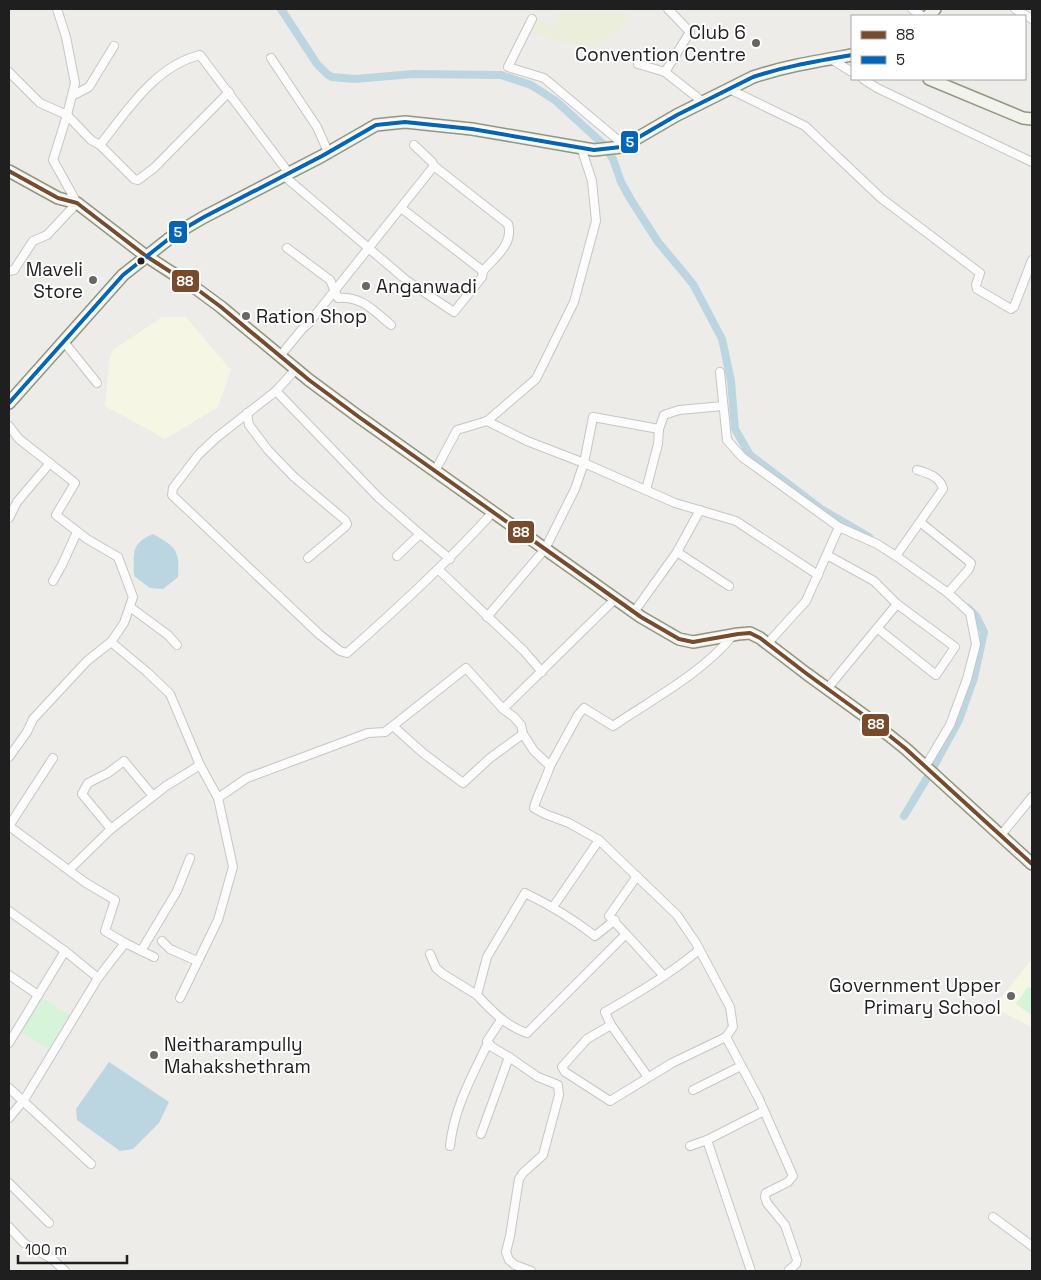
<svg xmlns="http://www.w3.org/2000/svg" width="1041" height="1280" font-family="'Space Grotesk',sans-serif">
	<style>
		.education { fill: #f5f6e3 }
		.farmland { fill: #ebeedb }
		.park { fill: #d5f4d9 }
		.water { fill: #bbd6e1 }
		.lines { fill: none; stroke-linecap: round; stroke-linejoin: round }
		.canal { stroke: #bbd6e1; stroke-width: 8 }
		.street-casing { stroke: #c6c6c4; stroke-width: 10 }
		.secondary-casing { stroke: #939780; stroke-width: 14 }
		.street { stroke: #fcfcfc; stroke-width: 8 }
		.secondary { stroke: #f2f4eb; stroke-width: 11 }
		.bus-1-casing { stroke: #fff; stroke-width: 8 }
		.bus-2-casing { stroke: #fff; stroke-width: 8 }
		.bus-1 { stroke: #7a4b2a; stroke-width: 4 }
		.bus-2 { stroke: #0065bd; stroke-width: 4 }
		.poi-dot { fill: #676765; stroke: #fff; stroke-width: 2 }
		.bus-dot { fill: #1f1f1f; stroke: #fff; stroke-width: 2 }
		.labels { text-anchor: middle; stroke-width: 4; stroke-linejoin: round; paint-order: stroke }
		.poi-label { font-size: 19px; fill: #1f1f1f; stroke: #fff; text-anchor: end }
		.line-badge { stroke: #fff; stroke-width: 2 }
		.badge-label { font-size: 14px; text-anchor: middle; font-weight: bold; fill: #fff }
	</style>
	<rect width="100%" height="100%" fill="#edece8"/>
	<!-- education -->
	<g class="education">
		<path d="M 162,317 L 186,317 L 231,370 L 218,407 L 165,439 L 105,406 L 110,357 L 114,349 Z"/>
		<path d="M 1032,959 L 1032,1025 L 1031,1027 L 993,1007 Z"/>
	</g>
	<!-- farmland -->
	<path class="farmland" d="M 561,9 L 615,9 L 629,16 L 613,34 L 595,46 L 573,46 L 529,32 L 537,18 L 551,27 Z"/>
	<!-- park -->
	<g class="park">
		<path d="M 1028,987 L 1032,989 L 1032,1015 L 1016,1004 Z"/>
		<path d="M 43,998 L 69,1015 L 48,1049 L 21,1032 Z"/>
	</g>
	<!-- water -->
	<g class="water">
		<path d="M 153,534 C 176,547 180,550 178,577 L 163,589 L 150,588 L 134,576 C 134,553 130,544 153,534 Z"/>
		<path d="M 109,1062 L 169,1102 L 159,1123 L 133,1149 L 120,1151 L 77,1120 L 76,1109 Z"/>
	</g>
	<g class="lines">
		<!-- canal -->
		<g class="canal">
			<path d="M 281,9 L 317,64 L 327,74 L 332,77 L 355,79 L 413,74 L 501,75 L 531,85 L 556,101 L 603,144 L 613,159 L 621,182 L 631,200 L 658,242 L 693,284 L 722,339 L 731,381 L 735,429 L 750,455 L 821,509 L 869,537"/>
			<path d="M 934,766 L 959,720 L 974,678 L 984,632 L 976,616 L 968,608"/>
			<path d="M 904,816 L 927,778"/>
		</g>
		<defs>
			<g id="street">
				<path d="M 912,9 L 922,16"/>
				<path d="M 1015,9 L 1032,19"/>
				<path d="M 532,19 L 508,67 L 544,78 L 624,145"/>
				<path d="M 271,58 L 317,127 L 328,152"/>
				<path d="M 831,59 L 852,72"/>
				<path d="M 638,64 L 665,72 L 703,102"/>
				<path d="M 9,72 L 40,103 L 67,115 L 91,140 L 100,145 L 134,179 L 138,180 L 154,168 L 229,92"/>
				<path d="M 665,72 L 690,32 L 668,9"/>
				<path d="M 863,79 L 877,88 L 1032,162"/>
				<path d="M 729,89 L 805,126 L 881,198 L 980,273 L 976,285 L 977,289 L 1011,309 L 1014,307 L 1032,260"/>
				<path d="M 72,96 L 89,87 L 114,46"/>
				<path d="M 100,145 C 127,111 155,66 200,55 L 288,172"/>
				<path d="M 283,175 L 406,280 L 454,312 L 482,277 L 483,271 C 495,257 514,244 508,224 L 434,166 L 432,162 L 414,145"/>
				<path d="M 401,208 L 483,271"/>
				<path d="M 287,248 L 330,280 L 338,298 C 362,296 374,311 391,325"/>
				<path d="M 9,271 L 14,270 L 33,241 L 47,235 L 77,203 L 53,160 L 67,115 L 75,83 L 66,37 L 57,9"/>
				<path d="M 64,342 L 97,383"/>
				<path d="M 280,356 L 303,328 L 308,324 L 434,166"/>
				<path d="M 296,369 L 276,391 L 216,438 L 199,454 L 173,488 L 172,495 L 319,634 L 340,651 L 347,653 C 398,608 448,562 493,512"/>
				<path d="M 720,372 L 727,440 L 742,457 L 839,527 L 877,544 L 896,556 L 948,593 L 970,613 L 976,644 L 967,679 L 950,725 L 925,767"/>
				<path d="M 276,391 L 379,498 L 420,534"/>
				<path d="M 247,413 L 249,425 L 268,450 L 294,477 L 345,520 L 347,524 L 345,527 L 308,558"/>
				<path d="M 487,421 L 527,441 L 584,463 L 675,503 L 736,521 L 818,575"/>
				<path d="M 9,426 L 19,439 L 75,483 L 56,515 L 87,539 L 118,557 L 133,597 L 124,623 L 111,642 L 147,672 L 170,694 L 200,765 L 218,798 L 247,778 L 368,733 L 385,732 L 466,668 L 503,709 L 615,599"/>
				<path d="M 435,471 L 457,430 L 487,421 L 536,379 L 574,302 L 596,221 L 592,181 L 581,147"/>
				<path d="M 646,490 L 658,444 L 659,429 L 664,415 L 679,410 L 723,406"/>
				<path d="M 9,518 L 17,502 L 50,463"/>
				<path d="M 920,522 L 971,563 L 969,569 L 948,593"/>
				<path d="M 677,552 L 729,586"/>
				<path d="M 827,555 L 874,581 L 897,604"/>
				<path d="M 397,556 L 420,534 L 450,559"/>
				<path d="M 896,556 L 943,489 C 940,476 927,473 917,470"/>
				<path d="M 439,570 L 524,651 L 542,672"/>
				<path d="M 53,581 L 62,565 L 77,532"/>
				<path d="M 130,607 L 168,635 L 177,645"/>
				<path d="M 634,612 L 677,552 L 700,510"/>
				<path d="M 487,617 L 545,549 L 575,489 L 584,463 L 593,417 L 659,429"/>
				<path d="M 767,644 L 806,601 L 839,527"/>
				<path d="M 827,689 L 897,604 L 955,647 L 936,675 L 877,628"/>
				<path d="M 503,709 L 514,717 L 521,725 L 523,734 L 534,751 L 550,766 C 547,777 535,800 534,808 L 545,814 L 569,823 L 599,840 L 677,915 L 696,943 L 730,1007 L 733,1027 L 726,1037 L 759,1099 L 793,1176 L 788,1182 L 766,1193 L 765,1197 L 767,1203 L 785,1225 L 797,1260 L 796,1264 L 789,1270"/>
				<path d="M 393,726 L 423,753 L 463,783 L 490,758 L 523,734"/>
				<path d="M 9,757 L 27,732 L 33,719 L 87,661 L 111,642"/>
				<path d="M 550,766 L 578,715 L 584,708 L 613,726 C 654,698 703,673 734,634"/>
				<path d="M 153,796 L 124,761 L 108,773 L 88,783 L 82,794 L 111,829 L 166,786 L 200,765"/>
				<path d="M 9,826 L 86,883 L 115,900 L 105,931 L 125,943 L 98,978"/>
				<path d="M 9,826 L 53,758"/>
				<path d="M 1001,835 L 1032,797"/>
				<path d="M 69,870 L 111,829"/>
				<path d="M 553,907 L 599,840"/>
				<path d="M 9,911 L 65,951 L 98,978 L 24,1100 L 9,1118"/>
				<path d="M 615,920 L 595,936 C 573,919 550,905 525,893 L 487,957 L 477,995 C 492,1011 506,1026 527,1033 L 626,934 L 664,976"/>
				<path d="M 626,934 L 609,916 L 637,876"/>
				<path d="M 162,941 L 170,949 L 197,961"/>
				<path d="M 125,943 L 154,957"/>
				<path d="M 699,950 C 670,974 638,993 605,1012 L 611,1025 L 587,1039 L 562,1067 L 565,1072 L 610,1101 L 672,1063 L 726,1037"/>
				<path d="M 141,951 L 177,891 L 190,858"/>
				<path d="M 430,954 L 436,968 L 443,974 L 477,995"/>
				<path d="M 9,975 L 38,995"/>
				<path d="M 180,998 L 218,920 L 233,867 L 218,798"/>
				<path d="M 501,1020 L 487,1041 L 492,1047 L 509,1057 L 538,1077 L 558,1085 L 559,1095 L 543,1155 L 523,1173 L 519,1179 L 510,1236 L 506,1252 L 509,1260 L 515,1265 L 531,1271"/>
				<path d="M 611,1025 L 648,1077"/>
				<path d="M 9,1043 L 65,951"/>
				<path d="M 9,1088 L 91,1164"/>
				<path d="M 693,1090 L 741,1066"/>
				<path d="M 481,1134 L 509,1057"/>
				<path d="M 707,1140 L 751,1271"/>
				<path d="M 450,1146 C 454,1108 472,1076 488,1043"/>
				<path d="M 690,1146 L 707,1140 L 764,1111"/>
				<path d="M 9,1183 L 49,1223"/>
				<path d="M 993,1217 L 1032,1246"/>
				<path d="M 9,1227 L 24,1243 L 52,1259 L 65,1271"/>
			</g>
			<g id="secondary">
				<path d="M 928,16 L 935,9"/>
				<path d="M 929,79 L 1023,118 L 1032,119"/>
				<path d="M 9,171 L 58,198 L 77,203 L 146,256 L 194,287 L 221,307 L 309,380 L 359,417 L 641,617 L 679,639 L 693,642 L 738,634 L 750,633 L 760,638 L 807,674 L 865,716 L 906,749 L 1032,864"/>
				<path d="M 9,403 L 123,275 L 175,234 L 204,217 L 322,156 L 376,125 L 405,122 L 472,129 L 594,150 L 621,147 L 634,140 L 677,115 L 753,77 C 786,66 818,61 852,55"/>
			</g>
		</defs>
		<!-- street casing -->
		<use href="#street" class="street-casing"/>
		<!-- secondary casing -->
		<use href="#secondary" class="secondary-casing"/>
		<!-- street -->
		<use href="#street" class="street"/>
		<!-- secondary -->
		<use href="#secondary" class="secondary"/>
		<defs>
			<path id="bus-1" d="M 9,171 L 58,198 L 77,203 L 146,256 L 194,287 L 221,307 L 309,380 L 359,417 L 641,617 L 679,639 L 693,642 L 738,634 L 750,633 L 760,638 L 807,674 L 865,716 L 906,749 L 1032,864"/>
			<path id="bus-2" d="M 9,403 L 123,275 L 175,234 L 204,217 L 322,156 L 376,125 L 405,122 L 472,129 L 594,150 L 621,147 L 634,140 L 677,115 L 753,77 C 786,66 818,61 852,55"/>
		</defs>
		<!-- bus-1 casing -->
		<use href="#bus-1" class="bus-1-casing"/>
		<!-- bus-2 casing -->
		<use href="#bus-2" class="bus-2-casing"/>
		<!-- bus-1 -->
		<use href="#bus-1" class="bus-1"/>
		<!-- bus-2 -->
		<use href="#bus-2" class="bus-2"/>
	</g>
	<!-- markers -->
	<g class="poi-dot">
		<circle cx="756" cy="43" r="5"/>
		<circle cx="93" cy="280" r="5"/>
		<circle cx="366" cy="286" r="5"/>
		<circle cx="246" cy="316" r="5"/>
		<circle cx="1011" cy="996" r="5"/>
		<circle cx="154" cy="1055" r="5"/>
	</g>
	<circle class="bus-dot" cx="141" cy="261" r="4.5"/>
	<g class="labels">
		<!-- poi labels -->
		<g class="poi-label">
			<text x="746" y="39">Club 6<tspan x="746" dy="22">Convention Centre</tspan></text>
			<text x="83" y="276">Maveli<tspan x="83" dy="22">Store</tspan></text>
			<text x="376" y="293" text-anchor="start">Anganwadi</text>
			<text x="256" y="323" text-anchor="start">Ration Shop</text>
			<text x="1001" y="992">Government Upper<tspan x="1001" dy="22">Primary School</tspan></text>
			<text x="164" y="1051" text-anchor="start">Neitharampully<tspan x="164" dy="22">Mahakshethram</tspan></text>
		</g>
	</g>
	<g class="line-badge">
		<rect x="620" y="130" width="19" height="24" rx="5" fill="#0065bd"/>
		<rect x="168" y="220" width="20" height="24" rx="5" fill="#0065bd"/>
		<rect x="171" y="269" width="29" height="24" rx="5" fill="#7a4b2a"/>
		<rect x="507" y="520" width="28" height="24" rx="5" fill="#7a4b2a"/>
		<rect x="861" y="713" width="29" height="24" rx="5" fill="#7a4b2a"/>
	</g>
	<g class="badge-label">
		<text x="630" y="147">5</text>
		<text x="178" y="237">5</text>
		<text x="185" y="286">88</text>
		<text x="521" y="537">88</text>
		<text x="876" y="729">88</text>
	</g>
	<!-- border -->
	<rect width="1041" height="1280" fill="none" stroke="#1f1f1f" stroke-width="20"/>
	<!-- legend -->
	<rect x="851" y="15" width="175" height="65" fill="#ffffff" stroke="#a5a5a5"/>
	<rect x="861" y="31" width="25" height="8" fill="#7a4b2a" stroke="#a5a5a5"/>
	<text x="896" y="40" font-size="15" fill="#1f1f1f">88</text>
	<rect x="861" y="56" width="25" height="8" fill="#0065bd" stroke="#a5a5a5"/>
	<text x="896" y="65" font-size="15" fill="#1f1f1f">5</text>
	<!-- scale -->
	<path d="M18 1255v8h109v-8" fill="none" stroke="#1f1f1f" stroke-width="2.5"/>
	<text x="25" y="1255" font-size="15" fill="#1f1f1f" stroke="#ffffff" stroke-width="4" paint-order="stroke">100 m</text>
</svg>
